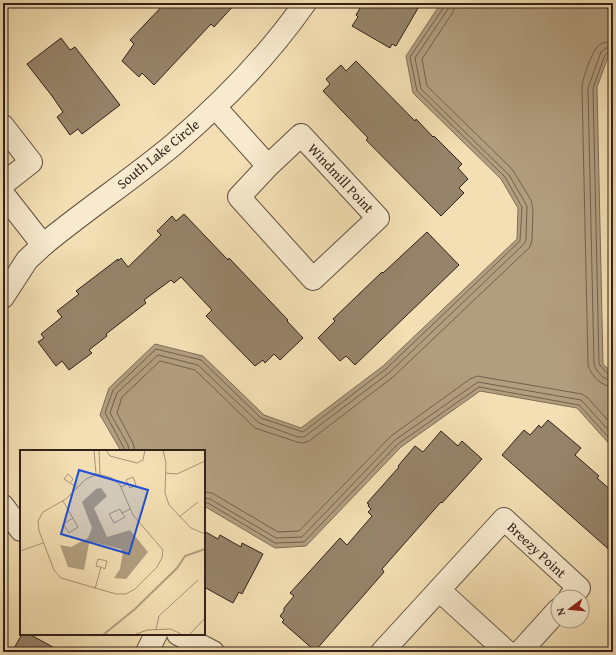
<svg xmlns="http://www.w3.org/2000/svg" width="616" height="655" font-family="'Gentium Book Plus',serif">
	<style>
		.water { fill: #b19e7f; stroke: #7e6c57 }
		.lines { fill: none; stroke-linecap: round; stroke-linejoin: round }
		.shore { stroke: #72604c; stroke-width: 1 }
		.building { fill: #96846a; stroke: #32211a }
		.minor-casing { stroke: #625040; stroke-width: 24 }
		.minor { stroke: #f7eace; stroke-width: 22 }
		.labels { text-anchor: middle; stroke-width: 3.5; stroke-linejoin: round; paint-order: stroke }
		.street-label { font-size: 14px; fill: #32211a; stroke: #f7eace }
		.inset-river { fill: none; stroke: #b19e7f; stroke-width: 2 }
		.inset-road { fill: none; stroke: #a69376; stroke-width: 1 }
		.view { fill: #1d4ed8; fill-opacity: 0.15; stroke: #1d4ed8; stroke-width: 2 }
		.inset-edge { fill: none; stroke: #32211a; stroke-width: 2 }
	</style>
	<rect width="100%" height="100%" fill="#f3dfb3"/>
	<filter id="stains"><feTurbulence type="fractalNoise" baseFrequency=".005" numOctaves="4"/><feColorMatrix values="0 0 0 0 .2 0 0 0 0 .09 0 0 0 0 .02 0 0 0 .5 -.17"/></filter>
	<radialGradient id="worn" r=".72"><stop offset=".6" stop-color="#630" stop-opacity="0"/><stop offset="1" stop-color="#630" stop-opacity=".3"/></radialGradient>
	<!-- water -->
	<path class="water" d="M 441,3 L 613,3 L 613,57 L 608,57 L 597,87 L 603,364 L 613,374 L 613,448 L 577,408 L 480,391 L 401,447 L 306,546 L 275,548 L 204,506 L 204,451 L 121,451 L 100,415 L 109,388 L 155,344 L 203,356 L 264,415 L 301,428 L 383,366 L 517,239 L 518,208 L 501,179 L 413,93 L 406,56 Z"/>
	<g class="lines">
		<!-- shore -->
		<g class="shore">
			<path d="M 613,42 C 607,42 602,42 598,46 C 592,52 582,79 582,88 L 588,364 C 590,375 602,387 613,387"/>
			<path d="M 613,48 L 606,48 L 601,52 L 588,88 L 594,364 C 596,372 605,381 613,381"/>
			<path d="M 613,53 L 608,53 L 605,55 L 593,88 L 599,364 L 609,375 L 613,376"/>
			<path d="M 124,451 L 124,448 L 105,413 L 113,390 L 156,349 L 201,360 L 261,418 L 303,432 L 386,369 L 520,241 L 522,207 L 505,177 L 417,91 L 410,57 L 444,7 L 444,3"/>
			<path d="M 129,451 L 128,445 L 110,413 L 117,393 L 158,355 L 198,365 L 259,423 L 298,437 L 304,437 L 389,373 L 524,244 L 526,240 L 527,206 L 509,175 L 421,89 L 415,58 L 448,9 L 449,3"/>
			<path d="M 135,451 L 133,443 L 117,413 L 122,397 L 160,361 L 195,370 L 255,428 L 297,442 L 303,443 L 309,441 L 393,377 L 530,247 L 532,240 L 533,209 L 531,200 L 512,169 L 427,86 L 422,59 L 453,12 L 455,3"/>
			<path d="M 204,492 L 212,493 L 278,532 L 299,531 L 391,436 L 470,379 L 477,376 L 582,394 L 588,398 L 613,426"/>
			<path d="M 204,498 L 210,499 L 276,538 L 302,537 L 395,440 L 478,382 L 581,400 L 613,435"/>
			<path d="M 204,503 L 208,503 L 275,543 L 304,542 L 398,444 L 479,387 L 579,405 L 613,442"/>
		</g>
	</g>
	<!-- building -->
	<g class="building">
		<path d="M 165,3 L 236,3 L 214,27 L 211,24 L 154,85 L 142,73 L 139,77 L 122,61 L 134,44 L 130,40 Z"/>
		<path d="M 363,3 L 421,3 L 396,46 L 392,44 L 390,48 L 352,26 L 358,17 L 356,15 Z"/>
		<path d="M 61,38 L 70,50 L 75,47 L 120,105 L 82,134 L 78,129 L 70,135 L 57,117 L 63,112 L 52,96 L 27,64 Z"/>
		<path d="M 356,61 L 415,121 L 416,119 L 433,137 L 434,136 L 462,164 L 458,168 L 468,179 L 459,188 L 464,193 L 441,216 L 366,140 L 368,138 L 323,91 L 330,84 L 326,79 L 341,65 L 346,71 Z"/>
		<path d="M 184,214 L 228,260 L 229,258 L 288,320 L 287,321 L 303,338 L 280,360 L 274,354 L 265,363 L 263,360 L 255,366 L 206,316 L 212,310 L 181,277 L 174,283 L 171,280 L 144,300 L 146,303 L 106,334 L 107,336 L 89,350 L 92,353 L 69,370 L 62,361 L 56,366 L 38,342 L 44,338 L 41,334 L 62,317 L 57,311 L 79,294 L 76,291 L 118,259 L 118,261 L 121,258 L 128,267 L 161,235 L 157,231 L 172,216 L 176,221 Z"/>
		<path d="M 427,232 L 459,265 L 355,365 L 346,356 L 340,361 L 318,338 L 335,321 L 333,319 L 382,272 L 383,273 Z"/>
		<path d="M 548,420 L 581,448 L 575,455 L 599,476 L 597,478 L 613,492 L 613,553 L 502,455 L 524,430 L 530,435 L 539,425 L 541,428 Z"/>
		<path d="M 441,431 L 458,446 L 462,441 L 482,459 L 442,503 L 441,502 L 382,569 L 384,572 L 315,651 L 282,622 L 284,620 L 280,616 L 284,611 L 284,608 L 294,596 L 290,593 L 340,538 L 347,545 L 372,516 L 368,512 L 371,509 L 368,506 L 369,504 L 367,503 L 399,467 L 398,466 L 415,446 L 423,452 Z"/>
		<path d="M 204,531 L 218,539 L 220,535 L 241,547 L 242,543 L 263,554 L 242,594 L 239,592 L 233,603 L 204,587 Z"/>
		<path d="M 22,634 L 29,634 L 62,652 L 12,652 Z"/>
	</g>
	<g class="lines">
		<defs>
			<g id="minor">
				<path d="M 215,107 L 268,166 L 239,197 L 313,279 L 378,218 L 301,135 L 268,166"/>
				<path d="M 3,126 L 31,162 L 3,184"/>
				<path d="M 3,194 L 43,245"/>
				<path d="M 3,297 L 27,260 L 43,245 C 85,210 131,180 173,145 C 222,103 268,56 305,3"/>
				<path d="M 3,506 L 21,530"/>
				<path d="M 439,590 L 507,652"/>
				<path d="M 178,634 L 213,652"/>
				<path d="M 147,652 L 156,634"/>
				<path d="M 382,652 L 504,519 L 579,588 L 570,597"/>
				<path d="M 520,652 L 558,610"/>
			</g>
		</defs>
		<!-- minor casing -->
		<use href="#minor" class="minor-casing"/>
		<!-- minor -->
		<use href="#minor" class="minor"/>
	</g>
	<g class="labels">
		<!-- street labels -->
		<g class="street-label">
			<text transform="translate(158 154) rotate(-39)" y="5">South Lake Circle</text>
			<text transform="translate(341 178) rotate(47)" y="5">Windmill Point</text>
			<text transform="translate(537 550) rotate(43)" y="5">Breezy Point</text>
		</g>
	</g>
	<!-- overview -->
	<g transform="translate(20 450)">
		<rect width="185" height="185" fill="#f3dfb3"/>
		<path d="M 81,38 L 87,46 L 74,58 L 87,87 L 110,80 L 128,102 L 106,129 L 94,128 L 100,119 L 103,102 L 101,99 L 72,92 L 69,93 L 64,120 L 48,117 L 40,95 L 51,97 L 68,88 L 72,78 L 62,52 L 76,39 Z" fill="#b19e7f"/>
		<path class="inset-river" d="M 83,185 L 115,159 L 157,118 L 165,106 L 185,99"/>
		<path class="inset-road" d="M 74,0 L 76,24M 79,0 L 80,24M 86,0 L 90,6 L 117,13 L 123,10 L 125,0M 143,0 L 146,13 L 145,43 L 149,55 L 171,78 L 185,84M 145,23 L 157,24 L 185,11M 78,24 L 92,28 L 100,35 L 113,65 L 143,100 L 142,108 L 137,117 L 115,139 L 106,144 L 96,144 L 41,128 L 34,120 L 19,81 L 18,71 L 23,62 L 46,49 L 66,29 ZM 51,32 L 53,29 L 48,24 L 44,29 L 58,38M 101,37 L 108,34 L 110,38 L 116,35 L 113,27 L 106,30 L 108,34M 43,51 L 58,77 L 49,83 L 43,74 L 53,68M 102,63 L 105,67 L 94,73 L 89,64 L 100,59 L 102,63 L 110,59M 159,67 L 178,52M 0,101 L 23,93M 75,139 L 81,117 L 76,116 L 78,109 L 87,111 L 85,119 L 81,117M 136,179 L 139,166 L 178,130M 114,185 L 127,180 L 151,179 L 163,185M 169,185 L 185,168"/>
		<path class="view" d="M 59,20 L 128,40 L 109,104 L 41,84 Z"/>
		<rect width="185" height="185" class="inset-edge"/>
	</g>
	<!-- margin -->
	<rect width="616" height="655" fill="none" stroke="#f3dfb3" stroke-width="16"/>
	<rect x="4" y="4" width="608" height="647" fill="none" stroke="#32211a" stroke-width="2"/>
	<rect x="8" y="8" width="600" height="639" fill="none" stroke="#32211a"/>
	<!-- north arrow -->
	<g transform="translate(570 609) rotate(254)"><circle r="19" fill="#f7eace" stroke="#a89a86"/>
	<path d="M0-3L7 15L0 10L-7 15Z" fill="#8f2418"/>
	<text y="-6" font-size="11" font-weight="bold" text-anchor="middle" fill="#32211a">N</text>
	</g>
	<rect width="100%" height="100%" filter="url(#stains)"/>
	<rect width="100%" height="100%" fill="url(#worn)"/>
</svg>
